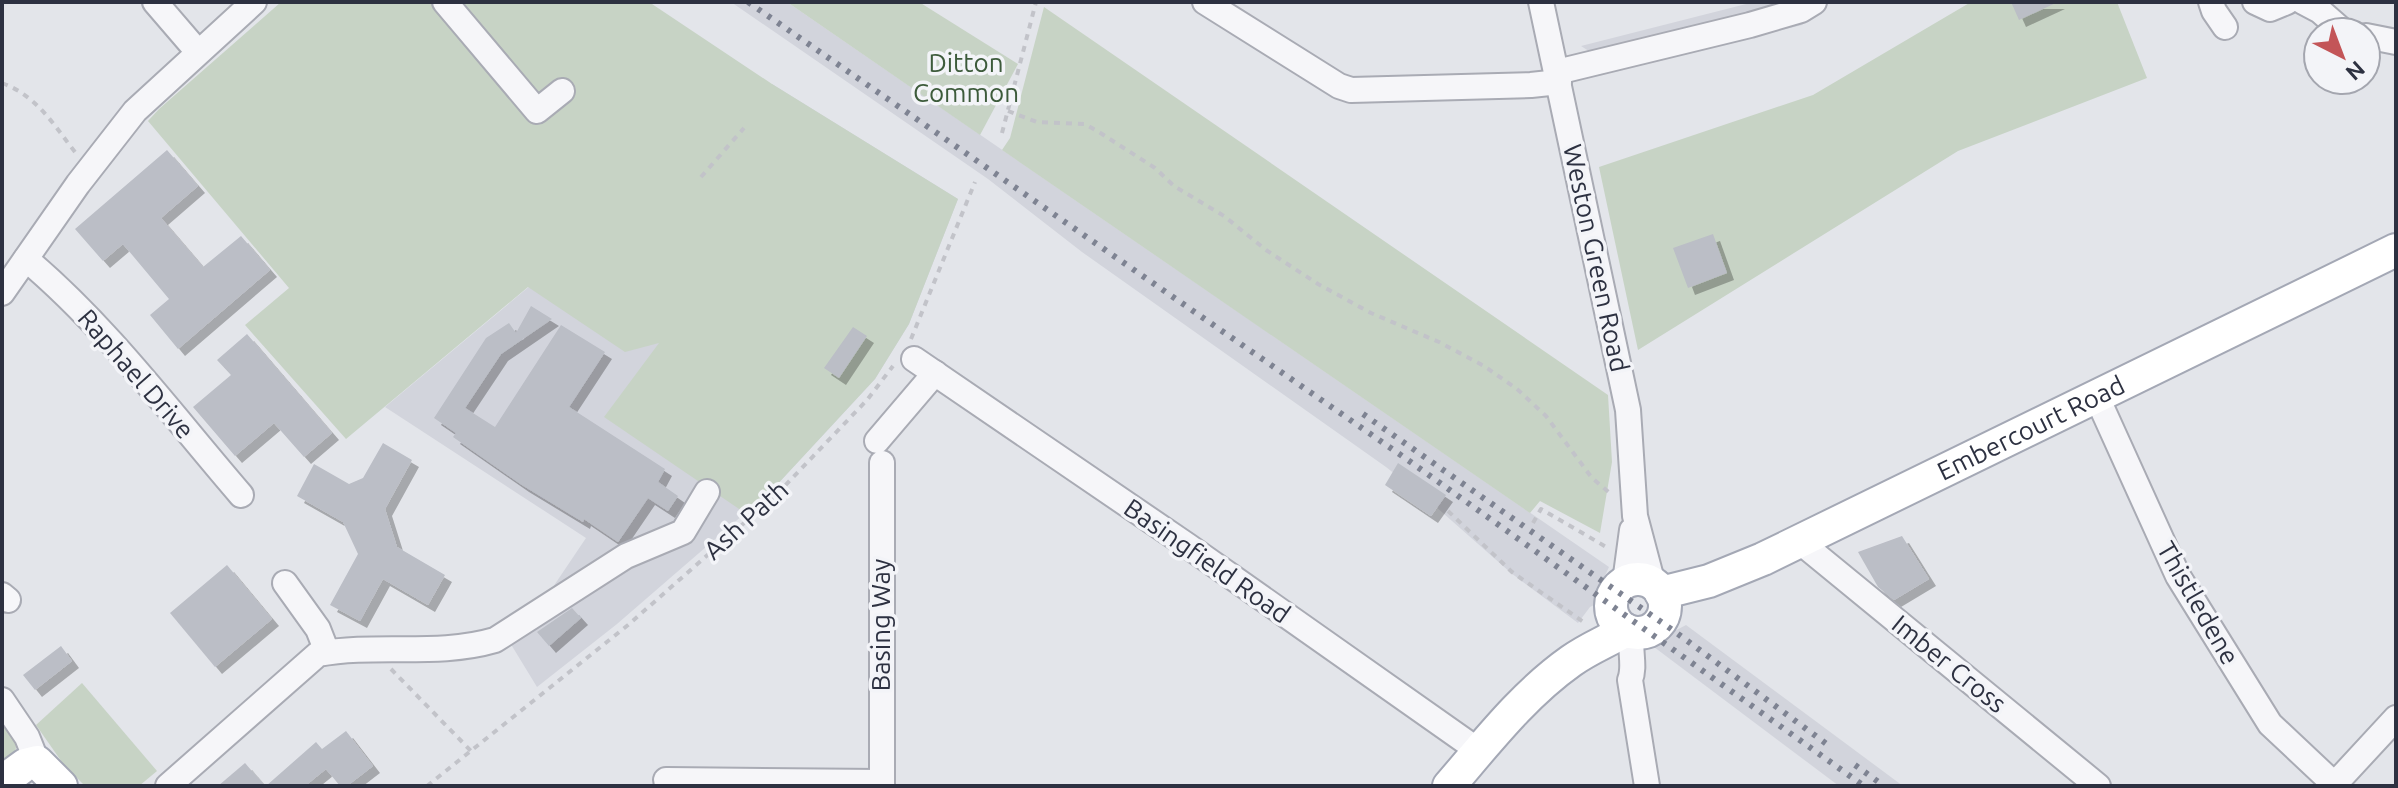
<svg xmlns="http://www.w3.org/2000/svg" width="2398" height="788" font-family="Ubuntu,sans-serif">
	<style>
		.built { fill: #d2d4dc }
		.green { fill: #c7d3c5 }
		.building { fill: #bbbec6; filter: url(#shadow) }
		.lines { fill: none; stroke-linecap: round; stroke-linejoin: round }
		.minor-casing { stroke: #a9abb4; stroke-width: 28 }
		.major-casing { stroke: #a4a8b5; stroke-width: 36 }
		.path { stroke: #c2c3c9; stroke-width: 4; stroke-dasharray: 6 6; stroke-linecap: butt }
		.minor { stroke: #f6f6f9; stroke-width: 24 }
		.major { stroke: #fff; stroke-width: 32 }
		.rail { stroke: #7e8392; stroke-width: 6; stroke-dasharray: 4 8; stroke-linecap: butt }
		.labels { text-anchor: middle; stroke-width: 7; stroke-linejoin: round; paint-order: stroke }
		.park-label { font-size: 26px; fill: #3d5b3b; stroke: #f3f4f8 }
		.street-label { font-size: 26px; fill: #2d3141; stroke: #f3f4f8 }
	</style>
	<defs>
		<filter id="shadow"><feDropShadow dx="7" dy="7" stdDeviation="0" flood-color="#0004"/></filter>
	</defs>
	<rect width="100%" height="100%" fill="#e3e5ea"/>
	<!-- built -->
	<g class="built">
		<path d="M 731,2 L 787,2 L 1609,567 L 1596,595 L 1594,605 L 1590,607 L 1578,623 L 1511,573 L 1435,506 L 1386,467 L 1082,252 L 988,179 Z"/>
		<path d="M 1754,2 L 1829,2 L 1802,25 L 1607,73 L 1602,53 L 1595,55 L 1581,46 Z"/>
		<path d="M 772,84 L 958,199 L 909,324 L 875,379 L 773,489 L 617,624 L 537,687 L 498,623 L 551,590 L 586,538 L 385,407 Z"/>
		<path d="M 1686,625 L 1903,786 L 1839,786 L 1650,644 Z"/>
	</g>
	<!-- green -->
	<g class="green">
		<path d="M 281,2 L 649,2 L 772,84 L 958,199 L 909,324 L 875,379 L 773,489 L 745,513 L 604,417 L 659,343 L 625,352 L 528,287 L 346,439 L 245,325 L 289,288 L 148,121 L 159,109 Z"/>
		<path d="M 787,2 L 919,2 L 1018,64 L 980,135 Z"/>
		<path d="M 1971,2 L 2117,2 L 2147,78 L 1958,151 L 1638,350 L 1599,167 L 1813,95 Z"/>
		<path d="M 1044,7 L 1608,395 L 1612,462 L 1600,533 L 1540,501 L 1530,513 L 1002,150 L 1010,138 Z"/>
		<path d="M 82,683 L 157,771 L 139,786 L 85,786 L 64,765 L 36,725 Z"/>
		<path d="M 2,723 C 18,745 23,747 2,768 Z"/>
	</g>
	<!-- building -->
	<g class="building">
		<path d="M 2011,2 L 2058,2 L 2019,20 Z"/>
		<path d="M 167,150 L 198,186 L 161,218 L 203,267 L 241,236 L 270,270 L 178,349 L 150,315 L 169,299 L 123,244 L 103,261 L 75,229 Z"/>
		<path d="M 1713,234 L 1727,273 L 1688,288 L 1673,248 Z"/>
		<path d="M 531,306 L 552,319 L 501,354 L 465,408 L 495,427 L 561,325 L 605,352 L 569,407 L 665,469 L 658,482 L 678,496 L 668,511 L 648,498 L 618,542 L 584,519 L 583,522 L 522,485 L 453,437 L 456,433 L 434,418 L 486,338 L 509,323 L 516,333 Z"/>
		<path d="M 853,327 L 867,336 L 839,378 L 824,368 Z"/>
		<path d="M 247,334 L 332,433 L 304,457 L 274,423 L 235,456 L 193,407 L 231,375 L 217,360 Z"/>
		<path d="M 383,443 L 412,460 L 385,509 L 397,547 L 445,575 L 428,605 L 383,579 L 360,621 L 330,605 L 358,554 L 343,522 L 297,496 L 314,464 L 349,484 L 363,478 Z"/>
		<path d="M 1398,463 L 1446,495 L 1431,516 L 1385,485 Z"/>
		<path d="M 1902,536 L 1929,579 L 1894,600 L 1878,587 L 1858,552 Z"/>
		<path d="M 227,565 L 272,619 L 215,667 L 170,613 Z"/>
		<path d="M 572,608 L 581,618 L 549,646 L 537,632 Z"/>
		<path d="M 61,646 L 72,661 L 35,690 L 23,675 Z"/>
		<path d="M 346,731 L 373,766 L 347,786 L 340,786 L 326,769 L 305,786 L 266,786 L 316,742 L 322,749 Z"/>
		<path d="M 245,763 L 265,786 L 218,786 Z"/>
	</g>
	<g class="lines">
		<defs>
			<g id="minor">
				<path d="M 155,2 L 198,52"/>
				<path d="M 445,2 L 537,111 L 562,91"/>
				<path d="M 1205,2 L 1339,86 L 1351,90 L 1531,85 L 1559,82"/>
				<path d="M 1541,2 L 1628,410 L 1635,516 L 1653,584"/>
				<path d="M 2211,2 L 2214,11 L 2225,27"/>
				<path d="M 2255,2 L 2270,9 L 2287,2"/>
				<path d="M 2303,2 L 2320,11 L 2344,32"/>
				<path d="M 2366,36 L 2396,42"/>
				<path d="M 1557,72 L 1750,25 L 1801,10 L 1814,2"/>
				<path d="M 26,259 C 107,327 172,415 241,495"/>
				<path d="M 2,293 L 78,184 L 135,111 L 254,2"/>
				<path d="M 914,359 L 1188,546 L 1479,751"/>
				<path d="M 2096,395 L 2178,576 L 2270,724 L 2336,786"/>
				<path d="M 877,441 L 935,373"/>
				<path d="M 1799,541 L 2098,786"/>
				<path d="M 1625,582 L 1632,530"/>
				<path d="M 285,583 L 318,629 L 327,652"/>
				<path d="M 2,595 L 8,600"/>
				<path d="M 1633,632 C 1628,648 1636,665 1630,680 L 1647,786"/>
				<path d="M 2,700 L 27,737 L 37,762"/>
				<path d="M 666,780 L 881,782"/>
				<path d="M 2334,785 L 2396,718"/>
				<path d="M 168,786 L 318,654 C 377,643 437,657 495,640 L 626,556 L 683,532 L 707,492"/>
				<path d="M 882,786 L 882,463"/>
			</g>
			<g id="major">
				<circle cx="1638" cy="606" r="27"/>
				<path id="s1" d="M 1661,593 L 1709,581 L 1763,559 L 2396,250"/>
				<path d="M 2,782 L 25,765 L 37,762 L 61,786"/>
				<path d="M 1449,786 C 1487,742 1523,695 1571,661 C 1589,648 1608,641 1626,630"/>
			</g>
		</defs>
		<!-- minor casing -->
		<use href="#minor" class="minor-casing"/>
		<!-- major casing -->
		<use href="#major" class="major-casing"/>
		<!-- path -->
		<g class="path">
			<path d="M 2,83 C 37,96 53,124 75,152"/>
			<path d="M 1008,111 L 1037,122 L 1085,124 L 1102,134 L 1155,168 L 1174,186 L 1224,216 L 1266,250 L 1318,284 L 1371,313 L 1439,342 L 1484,366 L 1517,389 L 1546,416 L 1592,478 L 1611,494"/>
			<path d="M 1002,133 L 1036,2"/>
			<path d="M 701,177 L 744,128"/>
			<path d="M 911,339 L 975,182"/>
			<path d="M 1448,511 L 1512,572 L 1585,623"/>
			<path d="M 1533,523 L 1541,509 L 1608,548"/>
			<path d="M 391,669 L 471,751"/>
			<path d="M 427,786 L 628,625 L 777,494 L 867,400 L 893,366"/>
		</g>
		<!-- minor -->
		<use href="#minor" class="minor"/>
		<!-- major -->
		<use href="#major" class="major"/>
		<!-- rail -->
		<g class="rail">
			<path d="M 748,2 L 1405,458 L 1864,786"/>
			<path d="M 1363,414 L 1674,631 L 1832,748"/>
			<path d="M 1855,765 L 1884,786"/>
		</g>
	</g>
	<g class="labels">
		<!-- park labels -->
		<g class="park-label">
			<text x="966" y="72">Ditton<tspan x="966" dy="30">Common</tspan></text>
		</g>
		<!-- street labels -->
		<g class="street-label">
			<text transform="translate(1596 258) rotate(78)" y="9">Weston Green Road</text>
			<text transform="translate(136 374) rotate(49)" y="9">Raphael Drive</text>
			<text dy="9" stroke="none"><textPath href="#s1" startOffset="406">Embercourt Road</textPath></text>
			<text transform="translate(746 520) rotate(-42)" y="9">Ash Path</text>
			<text transform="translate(1207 561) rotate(35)" y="9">Basingfield Road</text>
			<text transform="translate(2198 603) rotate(60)" y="9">Thistledene</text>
			<text transform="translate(881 625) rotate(-90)" y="9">Basing Way</text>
			<text transform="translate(1949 664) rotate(39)" y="9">Imber Cross</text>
		</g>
	</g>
	<!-- border -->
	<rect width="2398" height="788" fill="none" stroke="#2d3141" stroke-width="8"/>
	<!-- north arrow -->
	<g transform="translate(2342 56) rotate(138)"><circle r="38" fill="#f3f4f8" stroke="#a4a6af" stroke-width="2"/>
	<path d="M0-6L14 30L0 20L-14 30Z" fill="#c35558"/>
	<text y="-12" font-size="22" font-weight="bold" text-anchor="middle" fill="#2d3141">N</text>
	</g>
</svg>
